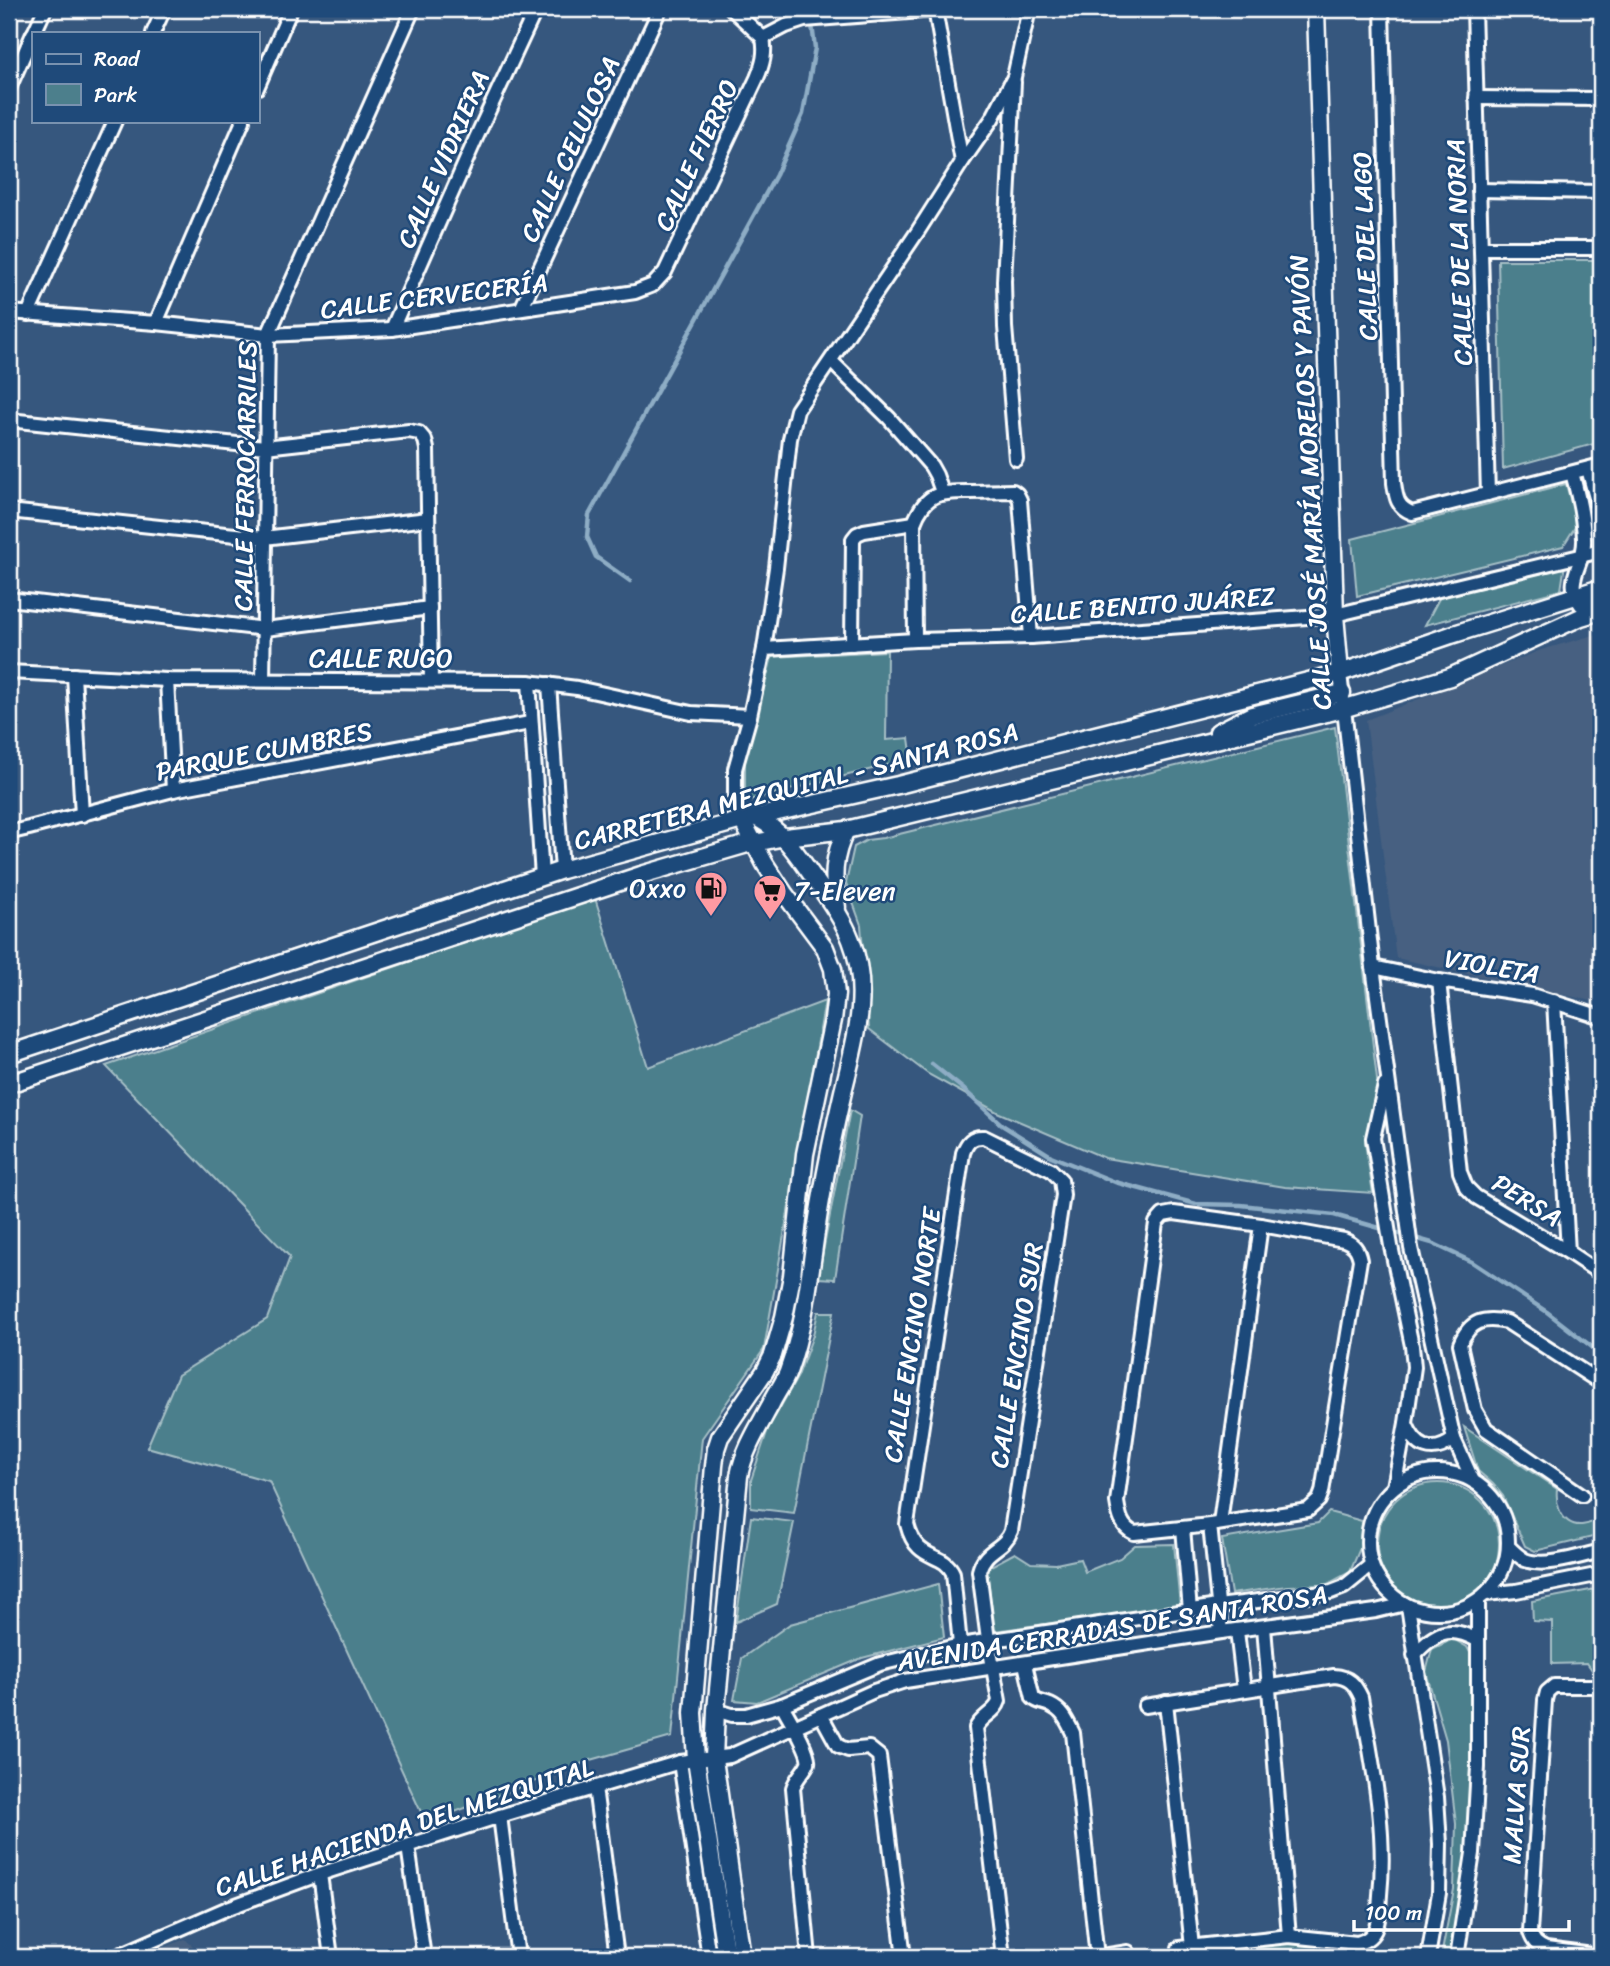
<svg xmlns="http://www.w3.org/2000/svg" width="1610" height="1966" font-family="Sriracha,sans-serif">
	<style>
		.built { fill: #466081 }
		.green { fill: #4c7f8c; stroke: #a6bfc6; stroke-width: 2 }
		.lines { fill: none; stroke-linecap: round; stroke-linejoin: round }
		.stream { stroke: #8eadc5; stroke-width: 4.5 }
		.street-casing { stroke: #fff; stroke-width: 18 }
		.secondary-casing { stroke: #fff; stroke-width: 21 }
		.street { stroke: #1f4a7a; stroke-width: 12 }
		.secondary { stroke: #1f4a7a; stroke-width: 16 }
		.labels { text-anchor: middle; stroke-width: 5; stroke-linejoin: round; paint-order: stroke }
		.street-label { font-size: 26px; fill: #fff; stroke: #1f4a7a }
		.poi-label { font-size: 26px; fill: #fff; stroke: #1f4a7a; text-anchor: end }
	</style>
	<rect width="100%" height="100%" fill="#36577e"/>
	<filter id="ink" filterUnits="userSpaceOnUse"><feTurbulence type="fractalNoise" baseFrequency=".0143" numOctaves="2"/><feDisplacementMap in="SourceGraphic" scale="14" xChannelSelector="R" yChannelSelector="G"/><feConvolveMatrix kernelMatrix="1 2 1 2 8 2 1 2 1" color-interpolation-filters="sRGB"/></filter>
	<g filter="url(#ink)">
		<!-- built -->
		<g class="built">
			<path d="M 1601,633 L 1601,1003 L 1396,958 L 1366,720 L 1541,650 Z"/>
			<path d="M 185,1939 L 205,1957 L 142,1957 Z"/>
		</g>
		<!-- green -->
		<g class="green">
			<path d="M 1498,260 L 1601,260 L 1601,442 L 1503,469 Z"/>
			<path d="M 1566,484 L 1577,524 L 1563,546 L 1357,596 L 1352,539 Z"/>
			<path d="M 1565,564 L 1561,590 L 1425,625 L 1443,591 Z"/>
			<path d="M 887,651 L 886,740 L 909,738 L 912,759 L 745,801 L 745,761 L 772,657 Z"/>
			<path d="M 1335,727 L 1378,1088 L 1365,1142 L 1373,1193 L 1285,1187 L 1105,1158 L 997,1112 L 928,1074 L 869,1029 L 861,925 L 846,883 L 854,847 L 867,840 L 883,838 Z"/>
			<path d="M 595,898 L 648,1067 L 825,1001 L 764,1349 L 702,1438 L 672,1737 L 591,1760 L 426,1823 L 269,1481 L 147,1447 L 178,1375 L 267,1319 L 290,1257 L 106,1066 Z"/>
			<path d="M 850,1110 L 860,1116 L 835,1279 L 818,1278 Z"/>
			<path d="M 818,1312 L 834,1312 L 794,1513 L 751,1508 L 751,1480 L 768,1429 L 798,1376 L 813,1335 Z"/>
			<path d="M 1464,1427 L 1557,1489 C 1554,1519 1576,1537 1601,1516 L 1601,1535 L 1535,1551 L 1525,1546 L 1503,1496 L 1493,1484 L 1478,1471 Z"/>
			<circle cx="1438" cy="1544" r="61"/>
			<path d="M 1329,1512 L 1362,1521 L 1361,1546 L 1350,1572 L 1326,1585 L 1287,1586 L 1231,1594 L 1222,1539 L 1318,1523 Z"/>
			<path d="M 751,1517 L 794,1522 L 777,1604 L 736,1622 Z"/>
			<path d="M 1174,1544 L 1180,1606 L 994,1631 L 987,1568 L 1015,1553 L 1031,1563 L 1056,1564 L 1080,1559 L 1085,1572 L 1120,1558 L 1135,1545 Z"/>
			<path d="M 938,1584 L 944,1637 L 862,1658 L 757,1702 L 734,1700 L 742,1658 L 790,1624 Z"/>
			<path d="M 1601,1588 L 1601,1675 L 1595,1674 L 1587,1663 L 1552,1664 L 1552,1622 L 1533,1621 L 1532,1601 Z"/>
			<path d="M 1453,1639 L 1467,1647 L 1473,1658 L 1467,1876 L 1453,1957 L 1441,1957 L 1454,1889 L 1456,1824 L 1446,1740 L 1426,1672 L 1432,1649 Z"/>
			<path d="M 1282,1941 L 1349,1948 L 1399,1957 L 1171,1957 L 1170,1955 L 1221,1951 Z"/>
		</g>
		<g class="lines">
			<!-- stream -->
			<g class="stream">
				<path d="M 630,581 L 596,557 L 587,537 L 589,515 L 776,175 L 803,114 L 815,48 L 810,9"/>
				<path d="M 932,1064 L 962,1088 L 1002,1125 L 1051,1156 L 1115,1182 L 1196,1204 L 1241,1205 L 1334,1215 L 1432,1243 L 1472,1262 L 1547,1312 L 1601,1354"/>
			</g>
			<defs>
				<g id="street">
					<path d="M 732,9 L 763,38"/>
					<path d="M 935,9 L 962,162"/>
					<path d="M 1382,9 L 1394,483 C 1396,498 1397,507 1412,513 L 1601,465"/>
					<path d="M 1474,9 L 1488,494"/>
					<path d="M 34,33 L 45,9"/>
					<path d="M 153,33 L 164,9"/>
					<path d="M 763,38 L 786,26 L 804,20 L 935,10"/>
					<path d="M 1014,82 L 1004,281 L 1005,327 L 1016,459"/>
					<path d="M 9,88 L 33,34"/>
					<path d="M 257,88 L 291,9"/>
					<path d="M 1476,98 L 1601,99"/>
					<path d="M 1479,190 L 1601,192"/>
					<path d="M 1482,248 L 1601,248"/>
					<path d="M 521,309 L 660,9"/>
					<path d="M 9,312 L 156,323 L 268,335 L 392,329 L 635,292 L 653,285 L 665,272 L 757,78 C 763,64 766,53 763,38"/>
					<path d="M 28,314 L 115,121"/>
					<path d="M 156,323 L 243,121"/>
					<path d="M 392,329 L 476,138 L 536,9"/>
					<path d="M 831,361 L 889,418 L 931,466 L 936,475 L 942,492"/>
					<path d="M 9,420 L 265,447 L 409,431 L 419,433 L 425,440 L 427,449 L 431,680"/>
					<path d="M 1588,469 L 1601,516"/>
					<path d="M 1572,473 C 1578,494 1583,515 1584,538 C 1586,565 1562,579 1581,605 L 1601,602"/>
					<path d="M 9,511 L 264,538 L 428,519"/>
					<path d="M 9,599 L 265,629 L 430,608"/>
					<path d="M 915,640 L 914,523 C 925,494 938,492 967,492 C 982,492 997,491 1013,491 L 1017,494 L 1020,500 L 1031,637"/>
					<path d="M 852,644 L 853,539 L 857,534 L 864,531 L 914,523"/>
					<path d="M 764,649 L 915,640 L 1031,637 L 1335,615 L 1601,551"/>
					<path d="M 9,672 L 167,680 L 529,682 L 577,688 L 691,713 L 750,716"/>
					<path d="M 1340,673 L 1373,967 L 1411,1248 L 1454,1439 L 1473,1481"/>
					<path d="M 74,675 L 82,815"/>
					<path d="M 167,680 L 173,790"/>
					<path d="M 263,680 L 268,335 L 413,9"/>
					<path d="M 529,682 L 542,877"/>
					<path d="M 549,684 L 562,870"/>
					<path d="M 742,820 L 735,797 L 735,769 L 750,716 L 764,649 L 776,568 L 790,439 L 797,410 L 918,231 L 962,162 L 992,119 L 1014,77 L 1029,9"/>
					<path d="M 9,829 L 16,831 L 29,828 L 173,790 L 530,723"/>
					<path d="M 1373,967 L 1439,981 L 1532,995 L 1601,1017"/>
					<path d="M 1439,981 L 1460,1172 L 1466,1187 L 1476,1197 L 1568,1252 L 1601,1274"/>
					<path d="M 1554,1001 L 1568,1252"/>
					<path d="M 1385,1085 L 1373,1138 L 1391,1246 L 1412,1346 L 1414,1367 L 1406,1423 L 1394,1487"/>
					<path d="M 1174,1213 L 1261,1225 L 1344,1240 C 1354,1244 1358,1249 1360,1260 L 1322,1492 L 1319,1500 L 1308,1510 L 1210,1525 L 1134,1533 C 1121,1527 1119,1515 1117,1502 L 1156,1223 L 1163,1215 Z"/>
					<path d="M 1406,1424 C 1416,1448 1432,1456 1454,1439"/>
					<circle cx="1438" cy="1542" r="70"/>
					<path d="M 1582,1495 L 1486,1429 L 1475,1410 L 1460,1344 C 1470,1320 1484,1317 1507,1322 L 1601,1383"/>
					<path d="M 1220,1523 L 1261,1225"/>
					<path d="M 1210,1525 L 1221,1632"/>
					<path d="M 1183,1528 L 1190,1611"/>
					<path d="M 1508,1546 C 1513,1551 1519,1557 1525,1560 C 1545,1568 1581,1556 1601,1551"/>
					<path d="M 1486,1594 L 1516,1591 L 1601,1574"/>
					<path d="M 1408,1606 L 1437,1797 L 1440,1844 L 1439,1893 L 1428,1957"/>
					<path d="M 1264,1627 L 1289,1936"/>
					<path d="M 1237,1631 L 1244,1690"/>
					<path d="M 960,1645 L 953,1573 C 942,1550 917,1564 907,1524 L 963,1153 C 967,1142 972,1136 984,1137 L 1051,1170 L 1061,1180 L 1063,1195 L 1011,1531 C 1004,1550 985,1548 979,1571 L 988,1640 L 999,1701 C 996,1712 982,1716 976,1728 L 1003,1957"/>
					<path d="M 1414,1655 C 1435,1633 1448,1624 1477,1640"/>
					<path d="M 1025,1664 L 1033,1698 C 1039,1703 1043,1702 1050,1705 C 1063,1711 1067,1721 1073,1733 L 1097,1957"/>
					<path d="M 1601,1686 L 1554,1686 L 1547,1692 L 1545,1700 L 1530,1932 C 1533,1941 1536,1945 1546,1949 L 1601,1956"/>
					<path d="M 1166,1702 L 1192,1947"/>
					<path d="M 782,1705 C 788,1716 811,1753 808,1763 C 804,1772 796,1778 793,1788 L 809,1957"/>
					<path d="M 1145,1706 L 1334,1676 C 1349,1677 1355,1684 1361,1697 C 1372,1763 1387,1828 1380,1895 C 1379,1905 1380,1918 1376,1927 C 1373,1936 1366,1941 1357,1943 L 1289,1936 L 1179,1948"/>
					<path d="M 716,1710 L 732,1715 L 746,1715 L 782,1705 L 880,1664 L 960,1645 L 1218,1606 L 1331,1592 L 1344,1587 L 1371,1565"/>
					<path d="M 821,1715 L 838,1746 L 848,1750 L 869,1748 L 879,1756 L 904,1957"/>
					<path d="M 680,1762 L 709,1957"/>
					<path d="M 595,1787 L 617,1957"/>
					<path d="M 500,1816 L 518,1957"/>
					<path d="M 408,1846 L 424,1957"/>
					<path d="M 320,1874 L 331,1957"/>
					<path d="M 115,1957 L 228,1908 L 320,1874 L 500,1816 L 680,1762 L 730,1756 L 874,1691 L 905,1681 L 1221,1632 L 1376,1611 L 1405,1604"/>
					<path d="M 1096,1957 L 1128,1952"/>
					<path d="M 1457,1957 L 1473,1853 L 1478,1767 L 1478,1601"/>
				</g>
				<g id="secondary">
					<path d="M 1316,9 L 1335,615 L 1340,673"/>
					<path d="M 1218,732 L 1252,715 L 1342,693"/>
					<path d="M 837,908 C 833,878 832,858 846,830"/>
					<path d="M 9,1054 L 562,870 L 742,820 L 898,785 L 1340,673 L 1451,635 L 1601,588"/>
					<path d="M 9,1084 L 641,875 L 744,845 L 785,837 L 846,830 L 1339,710 L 1450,677 L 1581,617 L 1601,611"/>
					<path d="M 726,1957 L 696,1759 L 693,1713 L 714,1466 L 716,1449 L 720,1437 L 765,1371 L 773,1355 L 784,1317 L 792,1276 L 805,1154 L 833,1020 L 836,994 L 833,969 L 825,948 L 784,893 L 765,864 L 742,820"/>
					<path d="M 742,1957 L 714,1759 L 716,1710 L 739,1476 C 744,1450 758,1428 771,1404 C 776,1393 784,1383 788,1372 C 808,1317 811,1257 821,1200 C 827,1165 834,1130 842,1096 C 854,1044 872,993 851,940 C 843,919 829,900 816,881 C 798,856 784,831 755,817"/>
				</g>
			</defs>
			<!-- street casing -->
			<use href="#street" class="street-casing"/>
			<!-- secondary casing -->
			<use href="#secondary" class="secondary-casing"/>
			<!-- street -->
			<use href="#street" class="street"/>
			<!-- secondary -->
			<use href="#secondary" class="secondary"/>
		</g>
	</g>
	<!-- icons -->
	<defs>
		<symbol id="fuel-pin" viewBox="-11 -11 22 30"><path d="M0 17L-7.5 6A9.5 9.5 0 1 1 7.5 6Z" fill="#ff9aa2" stroke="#1f4a7a"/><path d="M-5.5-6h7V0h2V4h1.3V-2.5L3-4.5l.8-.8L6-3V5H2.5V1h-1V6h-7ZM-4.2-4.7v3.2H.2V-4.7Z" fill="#111"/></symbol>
		<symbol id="supermarket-pin" viewBox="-11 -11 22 30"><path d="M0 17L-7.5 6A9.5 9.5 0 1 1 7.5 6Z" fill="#ff9aa2" stroke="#1f4a7a"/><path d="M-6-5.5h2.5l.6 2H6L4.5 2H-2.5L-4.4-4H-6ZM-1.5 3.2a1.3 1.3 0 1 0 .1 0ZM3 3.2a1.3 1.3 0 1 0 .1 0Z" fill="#111"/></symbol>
	</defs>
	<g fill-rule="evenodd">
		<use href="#fuel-pin" x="692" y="869" width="38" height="52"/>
		<use href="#supermarket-pin" x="751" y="872" width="38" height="52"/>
	</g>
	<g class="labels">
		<!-- street labels -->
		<g class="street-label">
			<text transform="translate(570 149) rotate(-65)" y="9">CALLE CELULOSA</text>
			<text transform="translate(696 155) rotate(-65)" y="9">CALLE FIERRO</text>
			<text transform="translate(443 159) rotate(-66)" y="9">CALLE VIDRIERA</text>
			<text transform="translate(1365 246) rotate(-92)" y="9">CALLE DEL LAGO</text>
			<text transform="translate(1459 252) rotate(-92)" y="9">CALLE DE LA NORIA</text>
			<text transform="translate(434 296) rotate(-7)" y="9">CALLE CERVECERÍA</text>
			<text transform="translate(245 476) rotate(-89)" y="9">CALLE FERROCARRILES</text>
			<text transform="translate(1310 482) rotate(-93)" y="9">CALLE JOSÉ MARÍA MORELOS Y PAVÓN</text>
			<text transform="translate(1143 605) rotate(-4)" y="9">CALLE BENITO JUÁREZ</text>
			<text x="381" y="667">CALLE RUGO</text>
			<text transform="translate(264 751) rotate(-11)" y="9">PARQUE CUMBRES</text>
			<text transform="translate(796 786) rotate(-14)" y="9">CARRETERA MEZQUITAL - SANTA ROSA</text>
			<text transform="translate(1492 966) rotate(10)" y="9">VIOLETA</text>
			<text transform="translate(1527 1200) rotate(32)" y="9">PERSA</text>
			<text transform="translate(912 1335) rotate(-81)" y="9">CALLE ENCINO NORTE</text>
			<text transform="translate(1016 1355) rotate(-81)" y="9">CALLE ENCINO SUR</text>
			<text transform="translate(1112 1628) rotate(-9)" y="9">AVENIDA CERRADAS DE SANTA ROSA</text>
			<text transform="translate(1516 1795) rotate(-86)" y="9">MALVA SUR</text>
			<text transform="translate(404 1827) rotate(-18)" y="9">CALLE HACIENDA DEL MEZQUITAL</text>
		</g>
		<!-- poi labels -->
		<g class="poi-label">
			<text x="686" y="897">Oxxo</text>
			<text x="794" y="900" text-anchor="start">7-Eleven</text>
		</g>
	</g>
	<!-- margin -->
	<rect width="1610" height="1966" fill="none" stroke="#1f4a7a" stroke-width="35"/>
	<rect x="18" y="18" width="1575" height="1931" fill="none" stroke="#fff" stroke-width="2.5" filter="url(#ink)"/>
	<!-- legend -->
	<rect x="32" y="32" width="228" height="91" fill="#1f4a7a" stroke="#7992af" stroke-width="2"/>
	<rect x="46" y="54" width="35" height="10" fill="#1f4a7a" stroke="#7992af" stroke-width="2"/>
	<text x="94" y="66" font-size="21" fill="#ffffff">Road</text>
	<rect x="46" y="84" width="35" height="21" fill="#4c7f8c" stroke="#7992af" stroke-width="2"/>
	<text x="94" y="102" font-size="21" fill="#ffffff">Park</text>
	<!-- scale -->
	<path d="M1354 1920v10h215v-10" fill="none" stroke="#ffffff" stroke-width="3.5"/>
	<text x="1365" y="1920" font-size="21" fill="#ffffff" stroke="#1f4a7a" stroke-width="5" paint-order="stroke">100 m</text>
</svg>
